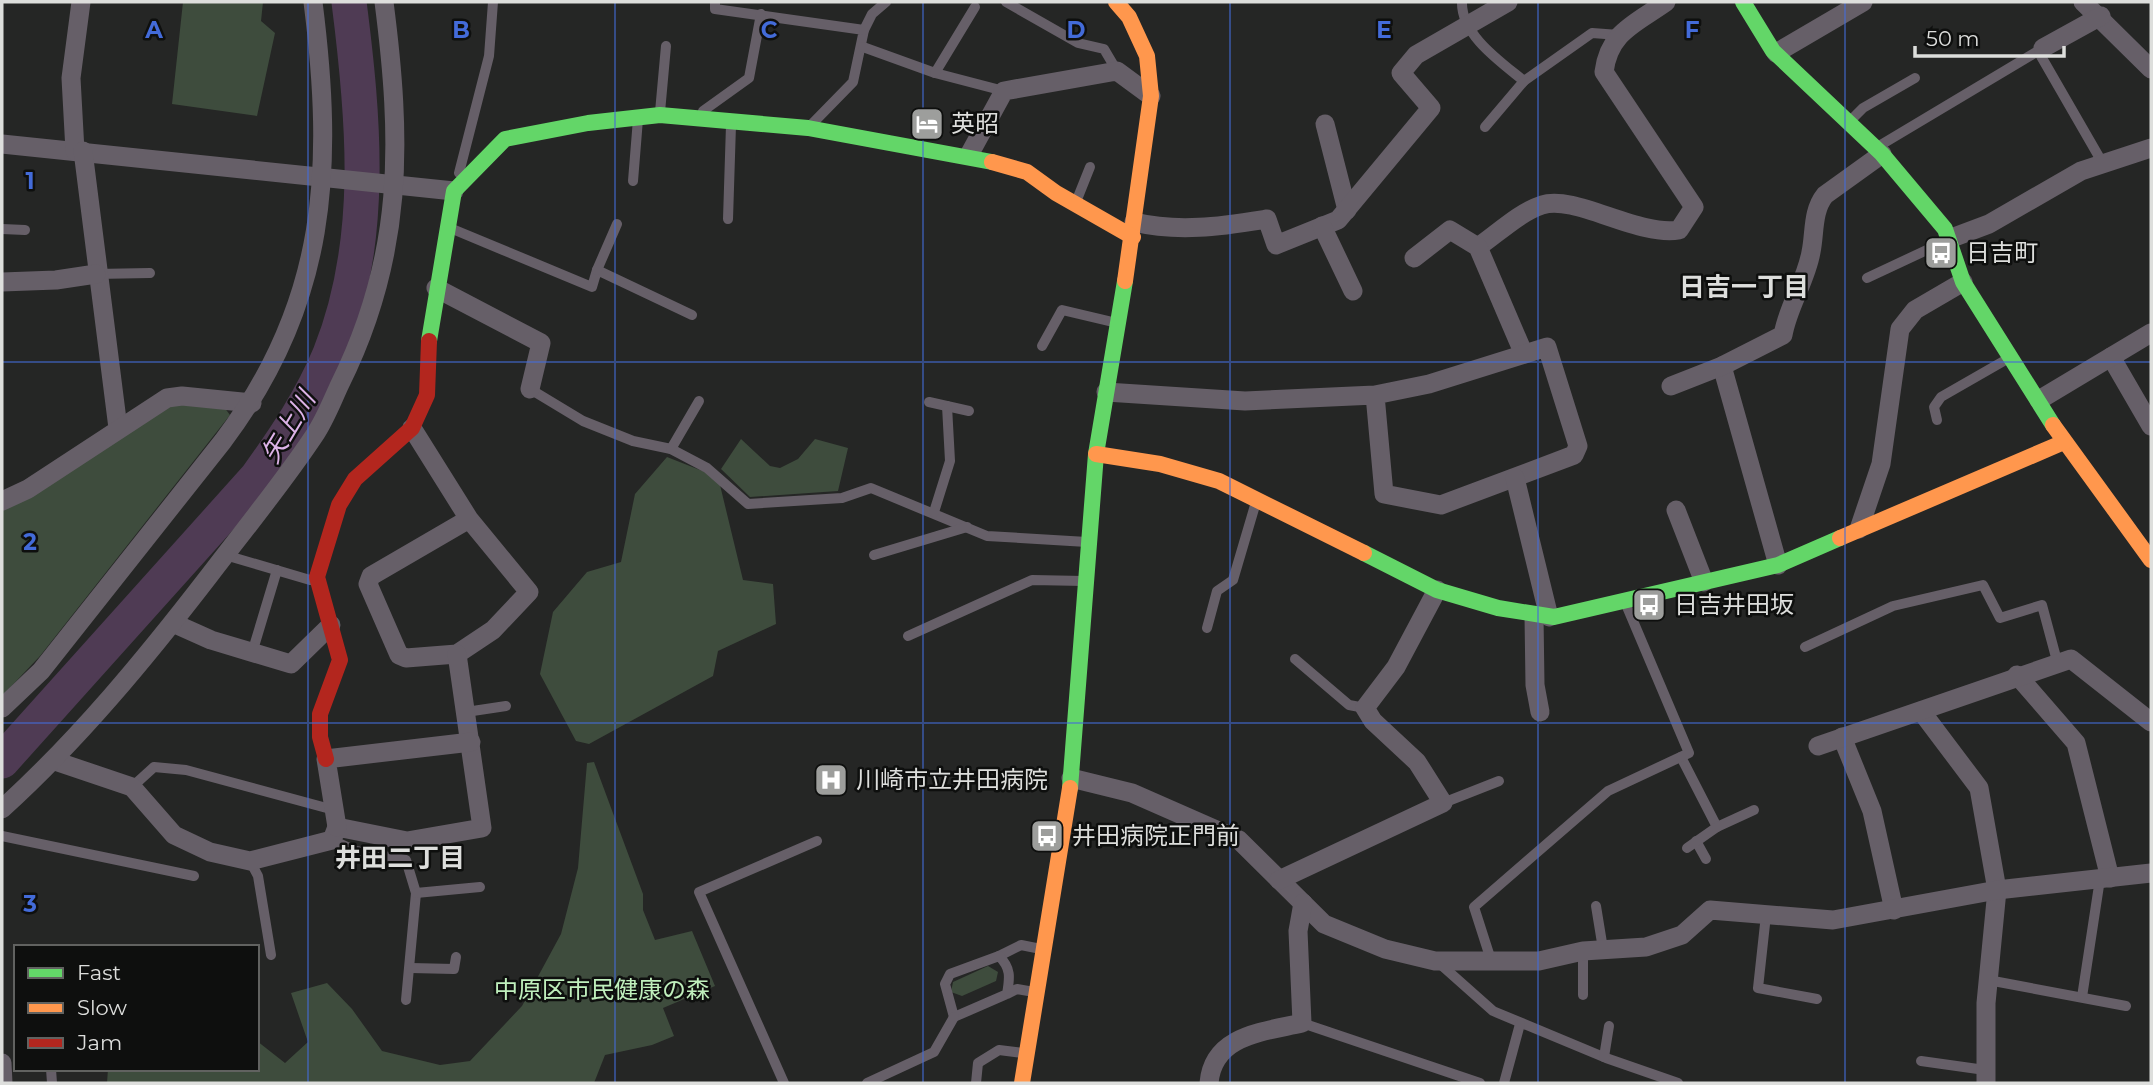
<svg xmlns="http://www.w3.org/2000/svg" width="2153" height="1085" viewBox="0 0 2153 1085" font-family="Montserrat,'Noto Sans JP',sans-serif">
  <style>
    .green { fill: #3e4c3d }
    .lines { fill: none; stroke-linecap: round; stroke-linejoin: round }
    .river { stroke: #4f3b54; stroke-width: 35 }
    .lane { stroke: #665f68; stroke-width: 10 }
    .street { stroke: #665f68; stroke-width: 19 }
    .fast { stroke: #63d668; stroke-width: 16 }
    .slow { stroke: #ff974d; stroke-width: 16 }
    .jam { stroke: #b3261e; stroke-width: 16 }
    .grid { fill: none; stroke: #436bd9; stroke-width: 2; stroke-opacity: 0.55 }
    .labels { text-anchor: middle; stroke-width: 5; stroke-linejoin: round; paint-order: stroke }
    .poi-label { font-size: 24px; fill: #dddedc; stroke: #0e0f0e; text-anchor: start }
    .park-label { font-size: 24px; fill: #bfefbc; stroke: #0e0f0e }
    .neighbourhood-label { font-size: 26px; font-weight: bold; fill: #dddedc; stroke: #0e0f0e }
    .water-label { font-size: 26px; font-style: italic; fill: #ddb3e8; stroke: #0e0f0e }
    .grid-label { font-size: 23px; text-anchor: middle; font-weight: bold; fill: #436bd9; stroke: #0e0f0e; stroke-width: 5; stroke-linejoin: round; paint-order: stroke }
  </style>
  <rect width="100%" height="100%" fill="#252625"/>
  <g class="green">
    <polygon points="183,2 263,2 261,21 275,33 257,116 172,104"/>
    <polygon points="183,403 224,407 230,415 40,656 2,696 2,509 167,406"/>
    <polygon points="741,439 770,466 780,468 798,459 815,439 848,448 838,491 750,497 721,469"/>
    <polygon points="667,457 705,472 720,485 743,580 773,584 776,624 718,651 713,676 589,744 576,741 540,674 553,612 587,572 621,562 635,494"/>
    <polygon points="594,762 643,894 643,910 655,940 692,931 715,986 663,1008 674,1036 652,1045 605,1055 594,1083 107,1083 108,1069 257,1069 257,1041 285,1063 308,1042 291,993 327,983 352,1009 382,1051 440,1065 470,1061 522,1006 561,934 578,868 587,763"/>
    <polygon points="988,966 998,972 996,981 962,996 951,992 953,982"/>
  </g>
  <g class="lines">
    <path class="river" d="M2,761l255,-284c28,-39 55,-79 73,-123 45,-113 34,-235 19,-352"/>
    <g class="lane">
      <polyline points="715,2 715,9 864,30 853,82 811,125"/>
      <polyline points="1006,2 1078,43 1104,49 1117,71"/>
      <path d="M1462,2c-1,33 39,60 62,79"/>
      <polyline points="864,30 872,14 886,2"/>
      <polyline points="863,47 935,73 1004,91"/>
      <polyline points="2038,51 2102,162"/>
      <polyline points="935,73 975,7"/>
      <polyline points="703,111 749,78 761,14"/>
      <polyline points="660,112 666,46"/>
      <polyline points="1851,120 1863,108 1915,78"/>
      <polyline points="1485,127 1524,81 1592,33 1619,35"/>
      <polyline points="1879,146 2043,48"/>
      <polyline points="459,173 489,56 493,2"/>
      <polyline points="633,181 638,119"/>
      <polyline points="1076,202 1090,167"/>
      <polyline points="728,219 731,125"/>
      <polyline points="450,228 592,287 597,270 692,315"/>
      <polyline points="2,229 25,230"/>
      <polyline points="597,270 617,224"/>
      <polyline points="96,274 150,273"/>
      <polyline points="1867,278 1946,241"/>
      <polyline points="1042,346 1062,310 1117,323"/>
      <polyline points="530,389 583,421 633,441 671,449 707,468 748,504 842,498 871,488 987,536 1087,542"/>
      <polyline points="929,402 969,411"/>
      <polyline points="1937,420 1934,407 1941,397 2009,358"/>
      <polyline points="671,449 699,401"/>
      <polyline points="934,512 950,461 947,406"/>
      <polyline points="225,555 310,580 315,578"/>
      <polyline points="874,555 967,527"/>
      <polyline points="1207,628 1217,591 1233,580 1256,502"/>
      <polyline points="908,636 1032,580 1084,581"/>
      <polyline points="1805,647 1893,606 1983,585 2000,618 2042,605 2057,661"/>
      <polyline points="252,653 277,570"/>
      <polyline points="1295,659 1349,705 1365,708"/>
      <polyline points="466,712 506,706"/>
      <polyline points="1681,757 1717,827"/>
      <polyline points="132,787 154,767 186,770 334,810"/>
      <polyline points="1443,803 1499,781"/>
      <polyline points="2,836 194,876"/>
      <polyline points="332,840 356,851 406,860 416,893 406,1000"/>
      <polyline points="1696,841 1706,859"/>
      <polyline points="1687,848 1717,827 1754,810"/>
      <polyline points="250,861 258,876 271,955"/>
      <polyline points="416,893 480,887"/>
      <polyline points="1596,906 1603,949"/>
      <polyline points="1766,915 1758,988 1817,999"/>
      <polyline points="999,956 1021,945 1041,949"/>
      <polyline points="1491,960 1474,907 1608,791 1689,753 1625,602"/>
      <polyline points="1439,963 1493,1011 1606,1058 1678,1083"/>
      <polyline points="411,968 454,969 456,957"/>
      <polyline points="1988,980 2126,1006"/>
      <path d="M1007,994c3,-17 4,-26 -8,-38l-49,18 -5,10 9,33 53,-23 10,-5 17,3"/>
      <polyline points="1583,995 1583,951"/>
      <polyline points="2082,997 2100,879"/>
      <polyline points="1302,1023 1480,1083"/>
      <polyline points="1604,1057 1609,1026"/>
      <polyline points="1921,1061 1985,1070"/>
      <polyline points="51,1069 52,1083"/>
      <polyline points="784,1083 699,892 817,841"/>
      <polyline points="867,1083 934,1052 954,1017"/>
      <polyline points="976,1083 978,1063 999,1050 1023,1053"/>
      <polyline points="1504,1083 1520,1024"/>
    </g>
    <g class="street">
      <polyline points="2083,2 2151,69"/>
      <polyline points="2043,48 2101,16"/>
      <polyline points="1776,53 1863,2"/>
      <polyline points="1325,124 1347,210"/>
      <polyline points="2,144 454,191"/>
      <polyline points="75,151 71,78 81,2"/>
      <polyline points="83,151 118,428"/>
      <polyline points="969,155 1004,91 1117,71 1151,96"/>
      <path d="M1134,222c46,11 88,4 133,-3l9,26 62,-25 93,-112 -30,-35 15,-18 92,-53"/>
      <polyline points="1322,226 1353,291"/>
      <polyline points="1949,239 1989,224 2081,171 2151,148"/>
      <path d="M1478,247c19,-13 42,-35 64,-42 32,-11 96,32 137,25l15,-23 -90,-135c5,-40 31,-48 62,-70"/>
      <polyline points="1414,258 1450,230 1478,247 1523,352"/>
      <polyline points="2,282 56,280 96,274"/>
      <polyline points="436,288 541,343 530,389"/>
      <polyline points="2111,357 2151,426"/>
      <polyline points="1722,366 1778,565"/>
      <path d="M1671,386l51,-20 61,-31c5,-29 23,-54 28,-83 4,-19 1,-41 14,-57l57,-41"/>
      <polyline points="1106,392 1245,401 1375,395 1429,384 1547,347 1578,446 1574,455 1441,505 1384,494 1375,395"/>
      <polyline points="2039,400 2151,333"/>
      <polyline points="412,428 469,519 529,592 493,630 457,654 406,658 399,655 368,584 371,576 469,519"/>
      <polyline points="1515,478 1549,617"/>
      <polyline points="2,501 28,489 167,398 182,396 252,403"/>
      <polyline points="1676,510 1704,582"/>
      <polyline points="1859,529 1881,464 1900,329 1915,310 1963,282"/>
      <polyline points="1534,616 1535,685 1540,712"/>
      <polyline points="173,623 211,640 291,664 331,625"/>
      <polyline points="2017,675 2076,743 2110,878"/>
      <path d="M2,708l39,-37 182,-230c105,-139 111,-273 90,-439"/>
      <polyline points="1921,711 1979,788 1997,890 1986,1003 1986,1083"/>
      <polyline points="1842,737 1872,811 1894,910"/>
      <polyline points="1818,746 2071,659 2151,722"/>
      <polyline points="55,761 132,787 174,835 210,852 250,861 332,840 337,827 407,841 482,828 457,654"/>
      <polyline points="1071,778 1132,793 1239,840 1324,924 1385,949 1435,961 1539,961 1583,951 1646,947 1682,935 1710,910 1833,920 1997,890 2151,873"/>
      <path d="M2,809c77,-70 143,-150 207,-233 35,-46 73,-92 105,-140 11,-16 18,-35 26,-52 64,-129 62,-243 44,-382"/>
      <polyline points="337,827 326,759 471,742"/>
      <polyline points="1279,880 1443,803 1417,762 1373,721 1365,708 1396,667 1437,590"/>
      <polyline points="2,1063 3,1083"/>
      <path d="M1209,1083c4,-48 54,-51 93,-60l-4,-92 5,-28"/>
    </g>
    <g class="fast">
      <polyline points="1743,2 1773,51 1882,154 1945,229 1963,282 2053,425"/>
      <polyline points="429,341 454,191 505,139 588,123 660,115 808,128 992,162"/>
      <polyline points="1364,553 1437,590 1498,608 1554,617 1778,565 1840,538"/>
      <polyline points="1070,788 1096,454 1125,281"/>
    </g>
    <g class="slow">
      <polyline points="1116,2 1129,17 1147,56 1151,96 1125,281"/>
      <polyline points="992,162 1027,172 1056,193 1133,237"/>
      <polyline points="2053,425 2151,560"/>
      <polyline points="1096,454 1160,464 1219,481 1364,553"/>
      <polyline points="1840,538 2064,442"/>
      <polyline points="1022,1083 1070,788"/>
    </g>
    <polyline class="jam" points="326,759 320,737 320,714 340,660 317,577 339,505 355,479 412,428 427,395 429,341"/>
  </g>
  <path class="grid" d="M308,2v1081M615,2v1081M923,2v1081M1230,2v1081M1538,2v1081M1845,2v1081M2,362h2149M2,723h2149"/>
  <defs>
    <symbol id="hotel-square" viewBox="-11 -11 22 22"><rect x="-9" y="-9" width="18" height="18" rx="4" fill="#9d9e9c" stroke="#0e0f0e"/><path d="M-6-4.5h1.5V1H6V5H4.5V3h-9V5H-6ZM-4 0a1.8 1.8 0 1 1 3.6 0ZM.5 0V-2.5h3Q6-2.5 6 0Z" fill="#fff"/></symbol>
    <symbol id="bus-square" viewBox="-11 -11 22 22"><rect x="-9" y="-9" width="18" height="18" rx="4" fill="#9d9e9c" stroke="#0e0f0e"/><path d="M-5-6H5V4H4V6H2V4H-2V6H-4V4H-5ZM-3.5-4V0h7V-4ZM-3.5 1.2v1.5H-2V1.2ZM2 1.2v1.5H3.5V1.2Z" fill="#fff"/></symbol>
    <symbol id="hospital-square" viewBox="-11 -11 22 22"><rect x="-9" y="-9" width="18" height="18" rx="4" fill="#9d9e9c" stroke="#0e0f0e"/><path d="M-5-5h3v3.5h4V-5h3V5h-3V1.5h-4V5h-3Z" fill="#fff"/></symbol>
  </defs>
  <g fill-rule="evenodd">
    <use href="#hotel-square" x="908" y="105" width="38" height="38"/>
    <use href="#bus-square" x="1922" y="234" width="38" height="38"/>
    <use href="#bus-square" x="1630" y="586" width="38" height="38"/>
    <use href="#hospital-square" x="812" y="761" width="38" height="38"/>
    <use href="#bus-square" x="1028" y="817" width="38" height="38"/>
  </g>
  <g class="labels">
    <g class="poi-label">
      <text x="951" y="132">英昭</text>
      <text x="1966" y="261">日吉町</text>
      <text x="1674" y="613">日吉井田坂</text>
      <text x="856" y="788">川崎市立井田病院</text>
      <text x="1072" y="844">井田病院正門前</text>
    </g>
    <g class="park-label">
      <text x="602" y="998">中原区市民健康の森</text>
    </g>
    <g class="neighbourhood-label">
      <text x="1744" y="296">日吉一丁目</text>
      <text x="400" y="867">井田二丁目</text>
    </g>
    <g class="water-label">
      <text transform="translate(288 427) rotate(-59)" y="9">矢上川</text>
    </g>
  </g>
  <g class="grid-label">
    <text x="154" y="38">A</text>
    <text x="461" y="38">B</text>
    <text x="769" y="38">C</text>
    <text x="1076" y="38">D</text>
    <text x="1384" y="38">E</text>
    <text x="1692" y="38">F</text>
    <text x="30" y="189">1</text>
    <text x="30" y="550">2</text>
    <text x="30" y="912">3</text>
  </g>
  <rect width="2153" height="1085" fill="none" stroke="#dddedc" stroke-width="7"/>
  <rect x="14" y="945" width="245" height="126" fill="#0e0f0e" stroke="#616260" stroke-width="2"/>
  <rect x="28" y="968" width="35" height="10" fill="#63d668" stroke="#616260" stroke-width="2"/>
  <text x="77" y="980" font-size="21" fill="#dddedc">Fast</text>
  <rect x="28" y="1003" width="35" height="10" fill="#ff974d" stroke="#616260" stroke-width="2"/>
  <text x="77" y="1015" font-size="21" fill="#dddedc">Slow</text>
  <rect x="28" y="1038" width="35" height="10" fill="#b3261e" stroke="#616260" stroke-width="2"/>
  <text x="77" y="1050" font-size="21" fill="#dddedc">Jam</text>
  <path d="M1915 46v10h149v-10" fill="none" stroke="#dddedc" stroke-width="3.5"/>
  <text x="1926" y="46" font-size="21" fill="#dddedc" stroke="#0e0f0e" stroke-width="5" paint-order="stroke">50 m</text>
</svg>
